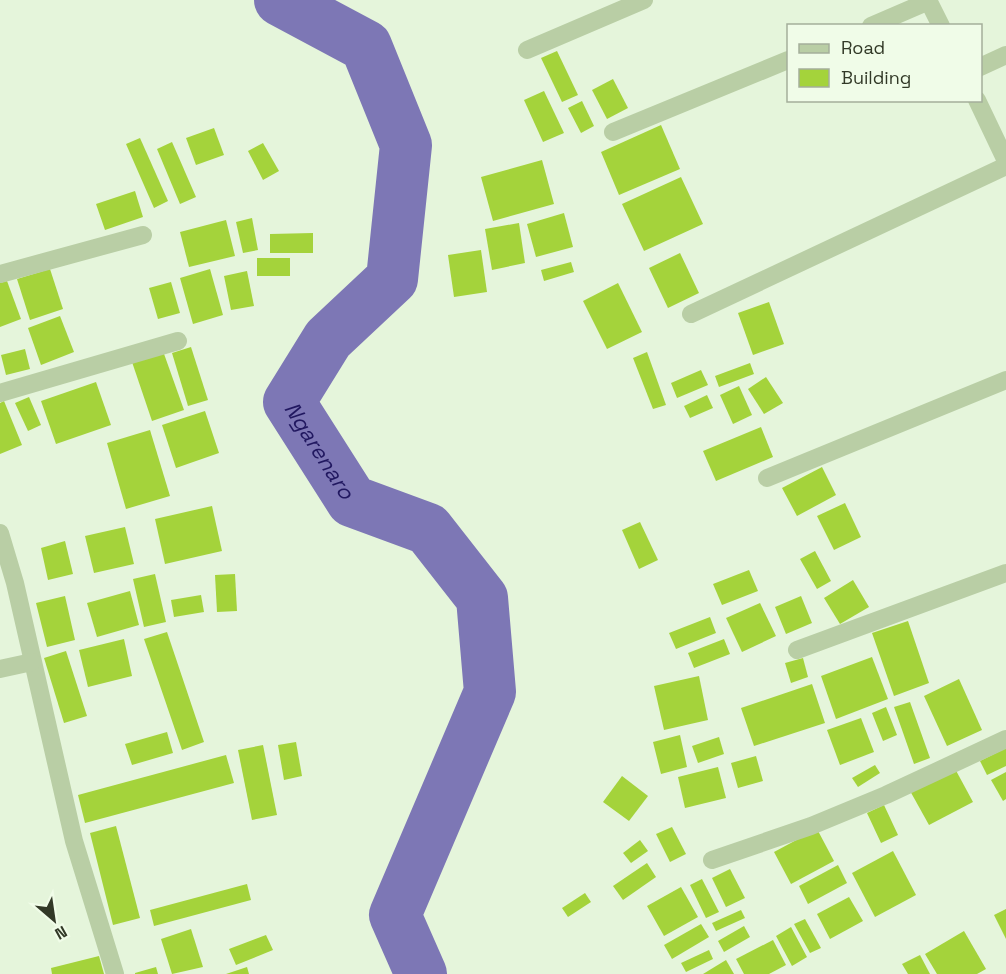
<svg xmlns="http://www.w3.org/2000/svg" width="1006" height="974" viewBox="0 0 1006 974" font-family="'Space Grotesk',sans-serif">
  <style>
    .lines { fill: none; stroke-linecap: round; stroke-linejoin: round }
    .river { stroke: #7d77b5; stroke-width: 52 }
    .building { fill: #a4d33b }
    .minor { stroke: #b9cea5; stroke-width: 18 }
    .labels { text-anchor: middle; stroke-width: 4.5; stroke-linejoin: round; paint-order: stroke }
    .water-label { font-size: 22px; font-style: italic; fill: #211860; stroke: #f0fce8 }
  </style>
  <rect width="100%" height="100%" fill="#e5f5db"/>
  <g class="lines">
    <path class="river" id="s1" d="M280,0l86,46 40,99 -14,134 -64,60 -39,63 63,99 76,28 54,69 8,94 -95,223 26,59"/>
  </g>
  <g class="building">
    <polygon points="557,51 578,95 562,102 541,58"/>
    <polygon points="613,79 628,108 607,119 592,90"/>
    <polygon points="544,91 564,133 543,142 524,100"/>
    <polygon points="582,101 594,126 581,133 568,108"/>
    <polygon points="661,125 680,169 619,195 601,152"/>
    <polygon points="214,128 224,155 196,165 186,138"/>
    <polygon points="140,138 168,201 154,208 126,144"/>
    <polygon points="172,142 196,197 180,204 157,149"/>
    <polygon points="263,143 279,171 263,180 248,151"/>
    <polygon points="542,160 554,204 493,221 481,177"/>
    <polygon points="681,177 703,224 644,251 622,204"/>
    <polygon points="135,191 143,217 105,230 96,204"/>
    <polygon points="564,213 573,247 536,257 527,224"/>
    <polygon points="252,218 258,250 243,253 236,222"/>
    <polygon points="226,220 235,256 189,267 180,232"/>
    <polygon points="519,223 525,263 492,270 485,229"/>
    <polygon points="313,233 313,253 270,253 270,234"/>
    <polygon points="481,250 487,292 454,297 448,255"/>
    <polygon points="680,253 699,293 668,308 649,268"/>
    <rect x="257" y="258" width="33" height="18"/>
    <polygon points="571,262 574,272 544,281 541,270"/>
    <polygon points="50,269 63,309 30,320 17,279"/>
    <polygon points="210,269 223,315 193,324 180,278"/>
    <polygon points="247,271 254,306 231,310 224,276"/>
    <polygon points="7,281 21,319 0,327 0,283"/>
    <polygon points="171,282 180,313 158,319 149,288"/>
    <polygon points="618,283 642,332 607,349 583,301"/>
    <polygon points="769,302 784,344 753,355 738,313"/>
    <polygon points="60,316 74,352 41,365 28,328"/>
    <polygon points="191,347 208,400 188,406 172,353"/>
    <polygon points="25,349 30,369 6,375 1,355"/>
    <polygon points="163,351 184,410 152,421 132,362"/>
    <polygon points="647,352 666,405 653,409 633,358"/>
    <polygon points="750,363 754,374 719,387 715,376"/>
    <polygon points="701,370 708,385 677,398 671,383"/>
    <polygon points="766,377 783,403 764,414 748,389"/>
    <polygon points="96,382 111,425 56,444 41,401"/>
    <polygon points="739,386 752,415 733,424 720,395"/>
    <polygon points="707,395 713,408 690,418 684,406"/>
    <polygon points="29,397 41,425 28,431 15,403"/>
    <polygon points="4,401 22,445 0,454 0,403"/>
    <polygon points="205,411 219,453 176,468 162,425"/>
    <polygon points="761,427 773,457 716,481 703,451"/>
    <polygon points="150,430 170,496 126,509 107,443"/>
    <polygon points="822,467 836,495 797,516 782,488"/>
    <polygon points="845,503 861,537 834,550 817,516"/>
    <polygon points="212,506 222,551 165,564 155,519"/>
    <polygon points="640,522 658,560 639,569 622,530"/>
    <polygon points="125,527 134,564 94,573 85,536"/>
    <polygon points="65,541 73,574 48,580 41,548"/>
    <polygon points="815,551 831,581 817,589 800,559"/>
    <polygon points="749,570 758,591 722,605 713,584"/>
    <polygon points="155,574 166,622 144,627 133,579"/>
    <polygon points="235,574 237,611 217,612 215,575"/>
    <polygon points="853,580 869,607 840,624 824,598"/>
    <polygon points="130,591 139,625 97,637 87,603"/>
    <polygon points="201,595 204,612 174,617 171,600"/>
    <polygon points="65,596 75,640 47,647 36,603"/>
    <polygon points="801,596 812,623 786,634 775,607"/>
    <polygon points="760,603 776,636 742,652 726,618"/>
    <polygon points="710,617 716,633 676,649 669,633"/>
    <polygon points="908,621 929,683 894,696 872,633"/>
    <polygon points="167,632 204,742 182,750 144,639"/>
    <polygon points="124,639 132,676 88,687 79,650"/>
    <polygon points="724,639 730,654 694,668 688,653"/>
    <polygon points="66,651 87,716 64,723 44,658"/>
    <polygon points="872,657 888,699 836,719 821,676"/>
    <polygon points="803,658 808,677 791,683 785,663"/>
    <polygon points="699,676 708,720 664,730 654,686"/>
    <polygon points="959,679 982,730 947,746 924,696"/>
    <polygon points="812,684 825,723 754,746 741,708"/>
    <polygon points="910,702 930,758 914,764 894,707"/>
    <polygon points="886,707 897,735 883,741 872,713"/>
    <polygon points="861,718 874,752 840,765 827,730"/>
    <polygon points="167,732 173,753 132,765 125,744"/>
    <polygon points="680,735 687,767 661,774 653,742"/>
    <polygon points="719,737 724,754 698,763 692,746"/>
    <polygon points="296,742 302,776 284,780 278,745"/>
    <polygon points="263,745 277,815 252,820 238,750"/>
    <polygon points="1006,748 1006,766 987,775 980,761"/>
    <polygon points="226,755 234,783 85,823 78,795"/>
    <polygon points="756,756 763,781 738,788 731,763"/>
    <polygon points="875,765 880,773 858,787 852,778"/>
    <polygon points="953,765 973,802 929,825 909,789"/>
    <polygon points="718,767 726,798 685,808 678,777"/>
    <polygon points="1006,772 1006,799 1003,801 991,780"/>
    <polygon points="622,776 648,796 629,821 603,802"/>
    <polygon points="884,805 898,835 881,843 867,813"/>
    <polygon points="116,826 140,918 113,925 90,833"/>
    <polygon points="672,827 686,854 670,862 656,834"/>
    <polygon points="817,829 834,861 791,884 774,852"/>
    <polygon points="640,840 648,851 631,863 623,853"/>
    <polygon points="893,851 916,895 875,917 852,873"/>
    <polygon points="647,863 656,877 623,900 613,886"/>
    <polygon points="838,865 847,883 808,904 799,886"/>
    <polygon points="730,869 745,898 726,907 712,878"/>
    <polygon points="702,879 719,912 706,918 690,885"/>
    <polygon points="247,884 251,900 154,926 150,910"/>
    <polygon points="681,887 698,917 664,936 647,906"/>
    <polygon points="585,893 591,902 568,917 562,908"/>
    <polygon points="849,897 863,921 830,939 817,914"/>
    <polygon points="1006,909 1006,939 994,915"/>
    <polygon points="741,910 745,918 716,931 712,923"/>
    <polygon points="805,919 821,948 810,953 794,924"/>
    <polygon points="701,924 709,937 672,959 664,945"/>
    <polygon points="744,926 750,937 724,952 718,941"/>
    <polygon points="791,927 807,957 792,966 776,936"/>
    <polygon points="191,929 203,967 172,974 161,939"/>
    <polygon points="964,931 986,969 977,974 937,974 925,954"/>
    <polygon points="266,935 273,950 236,965 229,949"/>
    <polygon points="773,940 786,965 769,974 744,974 736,959"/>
    <polygon points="709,950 713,959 686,972 681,963"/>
    <polygon points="920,955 930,974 908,974 902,964"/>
    <polygon points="99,956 104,974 52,974 51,968"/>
    <polygon points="726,960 734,974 703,974"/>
    <polygon points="156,967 158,974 135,974 135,973"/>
    <polygon points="247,967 249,974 226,974"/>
  </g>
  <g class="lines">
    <g class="minor">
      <polyline points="928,0 941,26"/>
      <polyline points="871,26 929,1"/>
      <polyline points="527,50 644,0"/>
      <polyline points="980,67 1006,55"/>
      <polyline points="977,100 1006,161"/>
      <polyline points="613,132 788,60"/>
      <polyline points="0,274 143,235"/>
      <polyline points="691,314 1006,166"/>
      <polyline points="0,393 178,341"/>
      <polyline points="767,478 1006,380"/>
      <polyline points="0,533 15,583 74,841 115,974"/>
      <polyline points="797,650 1006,573"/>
      <polyline points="0,669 32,662"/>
      <polyline points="712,860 811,826 886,795 1006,739"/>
    </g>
  </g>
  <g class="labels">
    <g class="water-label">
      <text dy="8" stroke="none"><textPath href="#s1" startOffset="558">Ngarenaro</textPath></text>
    </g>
  </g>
  <rect x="787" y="24" width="195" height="78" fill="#f0fce8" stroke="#a4ae9b" stroke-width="1.5"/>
  <rect x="799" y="44" width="30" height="9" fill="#b9cea5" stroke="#a4ae9b" stroke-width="1.5"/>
  <text x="841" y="54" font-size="18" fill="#323927">Road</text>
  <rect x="799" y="69" width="30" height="18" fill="#a4d33b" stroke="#a4ae9b" stroke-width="1.5"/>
  <text x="841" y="84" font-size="18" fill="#323927">Building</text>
  <g transform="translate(54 920) rotate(151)" stroke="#f0fce8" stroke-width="4.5" paint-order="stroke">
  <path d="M0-4.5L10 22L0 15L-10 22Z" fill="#323927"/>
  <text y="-9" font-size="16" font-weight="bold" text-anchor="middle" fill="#323927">N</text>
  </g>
</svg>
